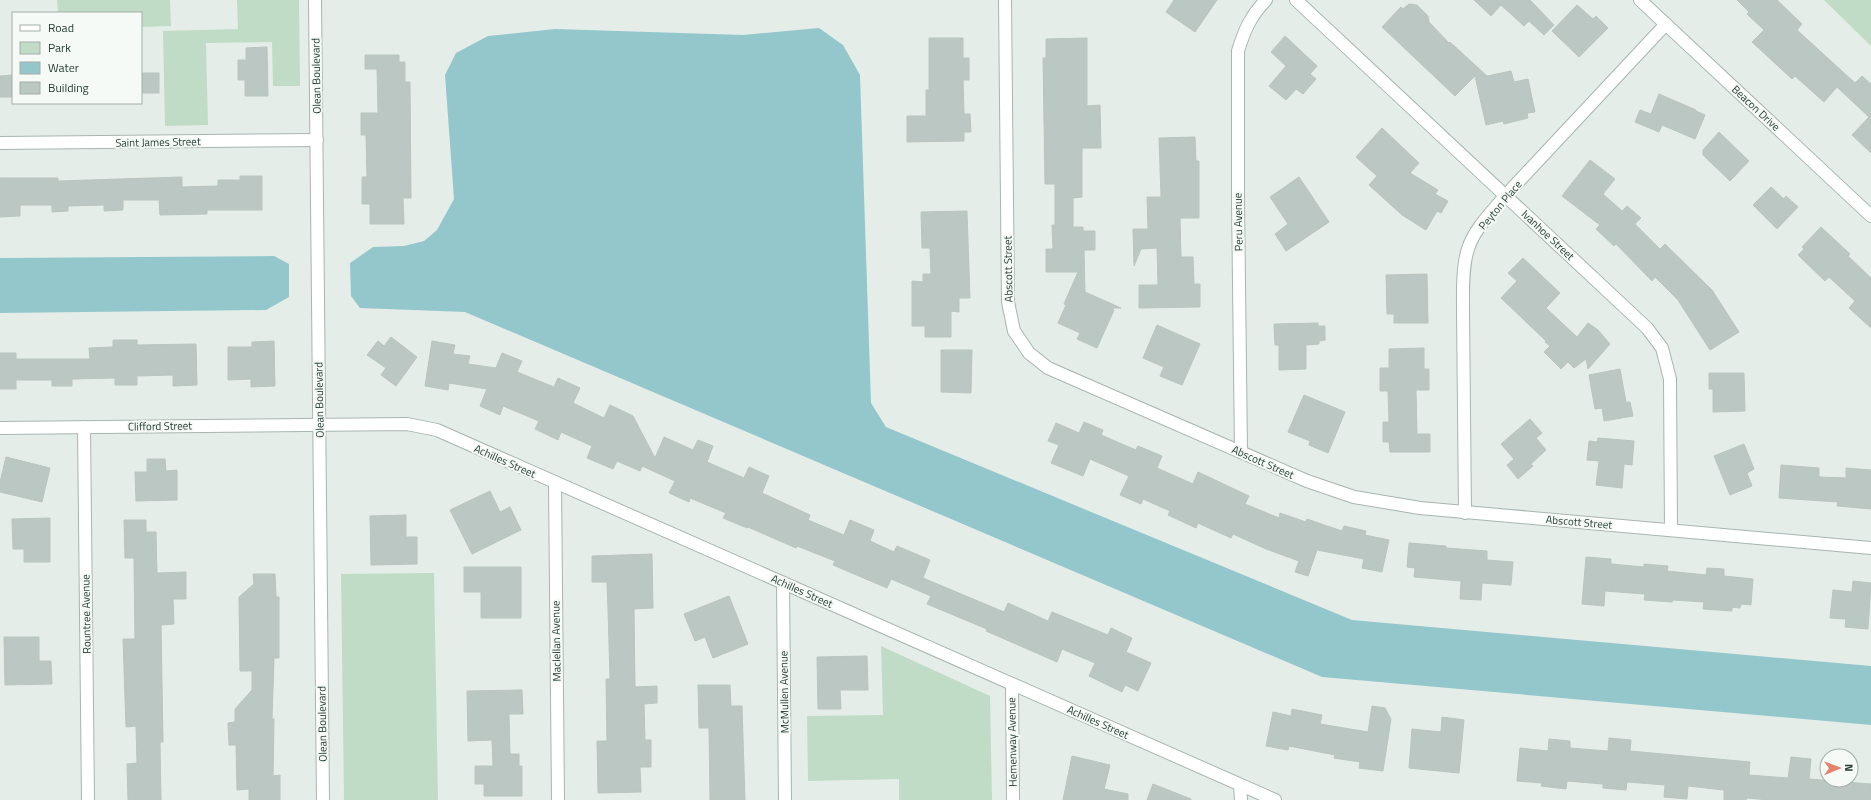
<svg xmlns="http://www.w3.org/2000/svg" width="1871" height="800" viewBox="0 0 1871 800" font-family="'Titillium Web',sans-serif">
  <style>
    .green { fill: #c0dcc6 }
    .water { fill: #93c7cc }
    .building { fill: #bbc7c2; stroke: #b8c6bf }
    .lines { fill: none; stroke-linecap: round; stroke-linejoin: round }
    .minor-casing { stroke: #a8b5b0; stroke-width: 14 }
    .minor { stroke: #fff; stroke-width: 12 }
    .labels { text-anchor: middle; stroke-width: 4; stroke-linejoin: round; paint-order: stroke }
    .street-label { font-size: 11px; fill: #263d36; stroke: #f6faf7 }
  </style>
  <rect width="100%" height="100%" fill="#e5ede9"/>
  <g class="green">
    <polygon points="57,0 170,0 171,26 141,27 141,13 58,13"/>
    <polygon points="237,0 299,0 300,86 273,86 272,42 206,43 208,125 165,126 163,31 238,29"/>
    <polygon points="1824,0 1871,0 1871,46"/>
    <polygon points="434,573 438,800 344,800 341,574"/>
    <polygon points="881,646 990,696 992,800 899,800 899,779 808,781 807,716 883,715"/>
  </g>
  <g class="water">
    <polygon points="819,28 843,45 860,75 871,403 886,427 1352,620 1871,666 1871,725 1322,677 465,312 360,308 351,296 350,263 373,247 404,246 424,241 437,230 454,199 445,75 456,53 488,36 555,29 743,35"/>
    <polygon points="274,256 289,264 289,297 266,310 0,313 0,258"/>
  </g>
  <g class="building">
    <polygon points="1174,0 1217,0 1195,32 1166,12"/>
    <polygon points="1474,0 1530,0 1554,25 1544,35 1529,21 1524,26 1501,5 1491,16"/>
    <polygon points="1737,0 1777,0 1802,24 1797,30 1855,83 1862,76 1871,84 1871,153 1852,135 1869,117 1837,87 1824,102 1795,76 1792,79 1752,42 1764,30 1747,14 1749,12"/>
    <polygon points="1409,4 1417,5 1428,16 1429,22 1449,43 1450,42 1487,76 1511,71 1514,82 1528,79 1535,112 1527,113 1528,118 1504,124 1503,121 1486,125 1475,76 1455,96 1382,27 1401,7 1403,9"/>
    <polygon points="1577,5 1593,19 1596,16 1608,28 1579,57 1552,31"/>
    <polygon points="1285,36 1317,66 1310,74 1316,79 1303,94 1296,89 1286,100 1269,86 1286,66 1271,52"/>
    <polygon points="929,38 963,38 963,58 969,58 969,80 963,80 964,114 970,114 971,132 964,132 964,141 907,142 907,116 926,116 926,90 929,90"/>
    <polygon points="1087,38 1087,106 1100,105 1101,148 1082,148 1082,197 1073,198 1073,227 1083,227 1083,231 1095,231 1095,250 1084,250 1085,292 1121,308 1112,308 1114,310 1097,348 1077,339 1080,333 1058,323 1066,305 1064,304 1078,272 1046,272 1046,249 1053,249 1052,225 1055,225 1055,184 1045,184 1043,58 1046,58 1046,39"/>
    <polygon points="267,47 268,96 245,96 245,80 238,80 238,60 246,60 246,48"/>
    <polygon points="365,55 399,55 399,62 405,62 405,82 410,82 411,198 403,198 404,224 370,224 370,204 362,204 362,177 367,177 366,135 361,135 361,113 378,113 377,69 365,69"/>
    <rect x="141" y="73" width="18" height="20"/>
    <polygon points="13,75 13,97 0,97 0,76"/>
    <polygon points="1659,94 1696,110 1696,111 1705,115 1695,139 1662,125 1659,132 1635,122 1640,110 1651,114"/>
    <polygon points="1382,128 1419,163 1410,173 1438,190 1435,194 1448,201 1441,213 1437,211 1426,230 1402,215 1369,185 1377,176 1356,157"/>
    <polygon points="1719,132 1749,161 1730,181 1703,155 1703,150"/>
    <polygon points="1195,137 1196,161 1199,161 1199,218 1180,218 1181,257 1193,257 1194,284 1200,284 1200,307 1139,308 1139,285 1158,285 1157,248 1141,249 1134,266 1133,229 1148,229 1147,197 1161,197 1159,138"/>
    <polygon points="1590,160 1615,179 1603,194 1622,211 1627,206 1641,218 1635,224 1660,249 1665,244 1712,290 1739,332 1710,350 1678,300 1655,277 1652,281 1616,244 1614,246 1596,229 1600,225 1562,196"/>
    <polygon points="240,176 262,176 262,210 207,210 207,214 160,215 159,200 123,200 123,210 104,211 104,205 68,206 68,211 52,212 52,205 20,205 20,216 0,217 0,178 58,178 58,181 182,177 182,187 218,186 218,180 240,180"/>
    <polygon points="1299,177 1329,222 1286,251 1275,234 1288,224 1270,197"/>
    <polygon points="1771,187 1784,199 1786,196 1798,207 1777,229 1753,205"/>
    <polygon points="967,211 970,298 959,298 959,312 951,311 951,337 925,337 925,326 912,326 912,281 923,282 923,274 931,274 930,248 922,248 921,212"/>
    <polygon points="1821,227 1850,254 1848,256 1871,278 1871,328 1849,308 1855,301 1829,277 1825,281 1798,255 1804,249 1802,247"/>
    <polygon points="1523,258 1560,293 1546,308 1577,337 1588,323 1598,330 1610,344 1588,369 1586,359 1574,368 1568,362 1561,369 1544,352 1550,346 1545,342 1546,341 1501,298 1517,281 1508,273"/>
    <polygon points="1427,274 1428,323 1394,323 1394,314 1387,314 1386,275"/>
    <polygon points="1318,323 1318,326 1325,326 1325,340 1319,341 1319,344 1306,345 1306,369 1279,370 1279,345 1275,345 1274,324"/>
    <polygon points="1157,325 1200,344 1182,385 1160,376 1164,367 1143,358"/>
    <polygon points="391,337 417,357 396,386 381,375 386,368 367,355 378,341 384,346"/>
    <polygon points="113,340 137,340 137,345 196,344 197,385 173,386 173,375 137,376 137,385 115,385 115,378 72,379 72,386 52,386 52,380 16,380 16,389 0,389 0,353 16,353 16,359 90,359 89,348 113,347"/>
    <polygon points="274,341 275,386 251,387 251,379 228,380 228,347 252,347 252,342"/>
    <polygon points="432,341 455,345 453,354 470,356 468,364 496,368 502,353 522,361 517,372 554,387 558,378 580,388 573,403 604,418 610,405 633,416 655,458 664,437 693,450 698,440 713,446 707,462 744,478 749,467 769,476 762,493 810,515 808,520 844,535 850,520 874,530 870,541 894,552 897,546 930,560 923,578 1004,612 1008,603 1048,621 1052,612 1108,635 1111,628 1132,638 1126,652 1151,663 1138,691 1125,685 1122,692 1089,676 1095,663 1062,649 1057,662 986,631 987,629 927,604 931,596 891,579 887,588 833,565 835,561 797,546 796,548 748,527 747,528 723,518 726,513 690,498 689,502 669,493 675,481 642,466 640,471 617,461 613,469 587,458 592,446 561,432 558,440 535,429 539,421 503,406 500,415 480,406 487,389 449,383 448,390 425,386"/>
    <polygon points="1424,348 1424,369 1429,369 1429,390 1416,390 1417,434 1430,434 1430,452 1390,452 1389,442 1383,442 1383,422 1389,422 1388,391 1380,391 1380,368 1389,368 1389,349"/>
    <polygon points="941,350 972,350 971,393 941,392"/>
    <polygon points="1620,369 1626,402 1630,402 1633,416 1604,421 1602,408 1595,409 1589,375"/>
    <polygon points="1709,373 1744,373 1745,411 1713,412 1713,389 1709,389"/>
    <polygon points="1304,395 1345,412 1328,453 1309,445 1310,441 1288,432"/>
    <polygon points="1530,419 1542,433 1536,438 1546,450 1531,464 1533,466 1518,479 1507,465 1514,459 1501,444"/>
    <polygon points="1084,422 1103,430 1101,435 1136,450 1138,446 1162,456 1157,468 1193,484 1198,472 1249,496 1245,504 1279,518 1280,513 1306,522 1307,519 1342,531 1344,526 1366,531 1365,535 1389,540 1382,572 1362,568 1364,559 1317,550 1308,576 1295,572 1299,561 1266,549 1233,534 1231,538 1198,523 1196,528 1168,515 1170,511 1143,499 1141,504 1120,495 1129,476 1090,459 1083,476 1051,463 1059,445 1048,441 1056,423 1079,433"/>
    <polygon points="1598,438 1634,441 1632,465 1624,464 1622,488 1596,485 1599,461 1587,460 1589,441 1597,442"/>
    <polygon points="1744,444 1754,469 1747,473 1752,486 1730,495 1714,456"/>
    <polygon points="6,457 50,468 42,502 0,492 0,482"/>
    <polygon points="147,459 165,459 166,471 177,470 177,500 136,501 135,472 147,472"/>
    <polygon points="1781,465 1819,468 1819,477 1846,478 1846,468 1871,470 1871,509 1837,506 1838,502 1779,498"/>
    <polygon points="490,491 500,512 510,507 521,530 472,554 450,510"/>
    <polygon points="406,515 406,537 417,537 417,564 371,565 370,516"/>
    <polygon points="50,518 50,562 24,562 24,549 13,549 12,519"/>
    <polygon points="124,520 146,520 146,532 156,532 157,573 186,572 186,599 173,599 174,624 161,625 163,742 160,742 161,800 128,800 127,764 137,763 136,726 126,727 123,639 135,639 134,558 125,558"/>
    <polygon points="1409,543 1446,546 1446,548 1487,551 1487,560 1513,562 1511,585 1482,583 1481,600 1460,599 1461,581 1414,577 1415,568 1407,567"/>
    <polygon points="652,554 653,608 634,609 635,687 657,686 657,703 644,704 645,740 651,740 651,767 640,767 641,792 598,793 597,741 607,741 606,679 610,679 608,609 607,582 592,582 592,556"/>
    <polygon points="1586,557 1611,559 1611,564 1644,567 1644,564 1668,566 1667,571 1706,575 1707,568 1724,569 1724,576 1753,579 1751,605 1741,604 1740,608 1732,607 1732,611 1703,609 1704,602 1673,600 1672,602 1644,600 1645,594 1605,591 1604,606 1582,604"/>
    <polygon points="464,567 521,567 521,618 481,618 481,592 464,592"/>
    <polygon points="253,574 275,574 276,597 279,597 279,658 274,658 272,719 274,719 273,776 280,775 280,800 249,800 249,789 237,790 236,745 229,745 228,723 235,722 235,709 252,690 252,671 240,671 239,597 254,584"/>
    <polygon points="1853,581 1871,583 1868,629 1845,627 1846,619 1830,618 1833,590 1852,592"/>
    <polygon points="729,596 748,644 713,658 705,637 695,641 684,614"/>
    <polygon points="4,637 39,637 39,661 51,661 52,684 5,685"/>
    <polygon points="867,656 868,690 840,690 841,709 818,709 817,657"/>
    <polygon points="698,685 730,685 731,706 742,706 745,800 710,800 709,728 699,728"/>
    <polygon points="522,690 523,714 509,714 510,754 519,754 519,766 522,766 522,796 484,796 484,784 475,784 475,766 493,766 492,740 468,741 467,691"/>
    <polygon points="1372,706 1385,708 1391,719 1383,771 1359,768 1360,762 1334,758 1335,755 1289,746 1288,750 1266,746 1273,712 1291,716 1292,709 1322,715 1320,724 1368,732"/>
    <polygon points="1442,717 1464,720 1459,773 1409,768 1412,729 1441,732"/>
    <polygon points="1609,738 1631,740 1630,751 1750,762 1749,775 1788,778 1791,757 1811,759 1809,779 1871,784 1871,800 1769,800 1747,798 1746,800 1724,800 1724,790 1688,786 1687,799 1664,797 1665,785 1627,782 1626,790 1603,788 1603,784 1567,781 1566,789 1541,786 1542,783 1517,781 1520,748 1548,751 1549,739 1570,741 1570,748 1608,751"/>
    <polygon points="1072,756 1110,765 1104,789 1128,794 1128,800 1063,800"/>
    <polygon points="1153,784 1191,799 1191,800 1147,800"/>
  </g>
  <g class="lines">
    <defs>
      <g id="minor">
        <polyline points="315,0 323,800"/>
        <polyline points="1005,0 1008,302 1014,331 1029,353 1048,368 1307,481 1354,497 1420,508 1871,548"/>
        <polyline points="1296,0 1647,328 1662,348 1670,379 1671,530"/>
        <polyline points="1640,0 1871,216"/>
        <polyline points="0,143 317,140"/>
        <polyline points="84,427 88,800"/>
        <polyline points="0,428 407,424 437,430 1275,800"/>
        <path d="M1241,452l-3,-253v-148c6,-20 13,-36 28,-51"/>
        <polyline points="555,482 558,800"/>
        <path d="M1465,513l-2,-202c0,-18 -1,-44 5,-62 6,-20 24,-37 37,-53l161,-172"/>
        <polyline points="783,583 785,800"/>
        <polyline points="1012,684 1013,800"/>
        <polyline points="1240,785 1241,800"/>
      </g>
    </defs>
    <use href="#minor" class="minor-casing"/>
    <use href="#minor" class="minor"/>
  </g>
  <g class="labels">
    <g class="street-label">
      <text transform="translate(316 76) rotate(-91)" y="4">Olean Boulevard</text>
      <text transform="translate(1756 108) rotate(43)" y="4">Beacon Drive</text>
      <text transform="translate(158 142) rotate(-1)" y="4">Saint James Street</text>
      <text transform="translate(1500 205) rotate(-50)" y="4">Peyton Place</text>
      <text transform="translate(1238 222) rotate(-91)" y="4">Peru Avenue</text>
      <text transform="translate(1548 235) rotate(43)" y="4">Ivanhoe Street</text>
      <text transform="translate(1008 269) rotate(-91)" y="4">Abscott Street</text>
      <text transform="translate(319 400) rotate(-91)" y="4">Olean Boulevard</text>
      <text transform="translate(160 426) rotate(-1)" y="4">Clifford Street</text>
      <text transform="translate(505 461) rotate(24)" y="4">Achilles Street</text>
      <text transform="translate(1263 462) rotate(24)" y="4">Abscott Street</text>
      <text transform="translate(1579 522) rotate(5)" y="4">Abscott Street</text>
      <text transform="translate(802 591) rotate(24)" y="4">Achilles Street</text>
      <text transform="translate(86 614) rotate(-91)" y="4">Rountree Avenue</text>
      <text transform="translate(556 641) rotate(-91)" y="4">Maclellan Avenue</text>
      <text transform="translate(784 692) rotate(-91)" y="4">McMullen Avenue</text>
      <text transform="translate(1098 722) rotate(24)" y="4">Achilles Street</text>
      <text transform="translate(322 724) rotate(-91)" y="4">Olean Boulevard</text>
      <text transform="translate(1012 742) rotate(-91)" y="4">Hemenway Avenue</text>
    </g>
  </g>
  <rect x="12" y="12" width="130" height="92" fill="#f6faf7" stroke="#a3aeaa"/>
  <rect x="20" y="25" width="20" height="6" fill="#ffffff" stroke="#a3aeaa"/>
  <text x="48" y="32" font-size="12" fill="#263d36">Road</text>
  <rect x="20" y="42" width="20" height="12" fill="#c0dcc6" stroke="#a3aeaa"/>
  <text x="48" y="52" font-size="12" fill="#263d36">Park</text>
  <rect x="20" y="62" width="20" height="12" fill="#93c7cc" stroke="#a3aeaa"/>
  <text x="48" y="72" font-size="12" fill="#263d36">Water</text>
  <rect x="20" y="82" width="20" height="12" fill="#bbc7c2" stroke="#a3aeaa"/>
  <text x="48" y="92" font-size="12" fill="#263d36">Building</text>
  <g transform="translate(1839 768) rotate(89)"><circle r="19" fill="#f6faf7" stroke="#a3aeaa"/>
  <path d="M0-3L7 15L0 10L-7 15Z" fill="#e5826b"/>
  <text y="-6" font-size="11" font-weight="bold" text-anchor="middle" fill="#263d36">N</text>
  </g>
</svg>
